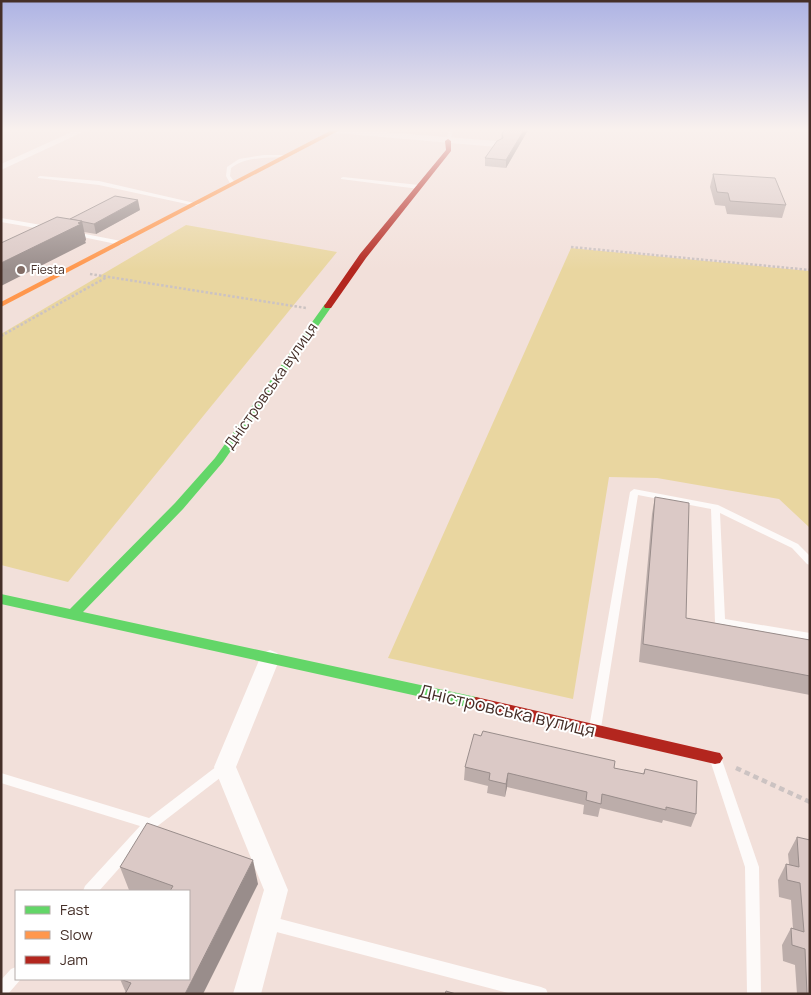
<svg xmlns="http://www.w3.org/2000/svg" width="811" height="995" viewBox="0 0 811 995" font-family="Manrope,sans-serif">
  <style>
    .green { fill: #e9d6a0 }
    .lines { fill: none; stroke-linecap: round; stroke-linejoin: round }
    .path-far1 { stroke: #ccc3c2; stroke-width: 2.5; stroke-dasharray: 2.5 2; stroke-linecap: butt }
    .path { stroke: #ccc3c2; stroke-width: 4.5; stroke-dasharray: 5.5 4; stroke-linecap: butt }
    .lane { fill: #fdfaf9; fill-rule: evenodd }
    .street { fill: #fdfaf9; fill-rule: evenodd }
    .fast { fill: #63d668; fill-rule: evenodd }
    .slow { fill: #ff974d; fill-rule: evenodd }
    .jam { fill: #b3261e; fill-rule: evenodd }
    .wall { fill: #bcadaa }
    .shaded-wall { fill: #998d8b }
    .building { fill: #dbc9c6; stroke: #998d8b }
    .poi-dot { fill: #826d66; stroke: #fff; stroke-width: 2 }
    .labels { text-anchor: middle; stroke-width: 4; stroke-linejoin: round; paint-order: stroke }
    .far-poi-label { font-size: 12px; fill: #452f28; stroke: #fff; text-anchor: start }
    .street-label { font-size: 15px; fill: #452f28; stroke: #fff }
    .near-street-label { font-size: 18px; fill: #452f28; stroke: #fff }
  </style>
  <rect width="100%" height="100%" fill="#f2e0da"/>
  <g class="green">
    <polygon points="186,225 337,252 68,582 1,565 1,334"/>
    <polygon points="571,248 810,271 810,528 779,499 657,478 609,477 573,699 388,658"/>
  </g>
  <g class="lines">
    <g class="path-far1">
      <polyline points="571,247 810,270"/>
      <polyline points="90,274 306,308"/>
      <polyline points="1,336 107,277"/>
    </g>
    <polyline class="path" points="736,768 810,802"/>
    <g class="lane">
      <polygon points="449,130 453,130 450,141 448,142 446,141"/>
      <path d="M264,155h23l2,1 -2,1c-19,1 -40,-1 -56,11l-1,8 6,8 -5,1 -5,-9 1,-9 12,-8z"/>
      <polygon points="40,176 99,181 199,204 196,206 99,185 38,178 38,177"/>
      <polygon points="343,177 419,185 422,187 419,189 341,179 341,178"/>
      <polygon points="1,218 47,226 50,228 47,230 1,222"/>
      <polygon points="75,232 121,241 124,243 121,245 73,235 73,233"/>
      <polygon points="634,489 718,505 798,544 810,556 810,565 807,564 792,548 720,513 725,619 810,633 810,641 716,625 715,622 711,509 638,495 601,728 599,731 595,733 591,731 589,728 630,492"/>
      <polygon points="716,755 720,756 722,760 759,867 761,994 747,994 745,867 710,760 712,756"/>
      <polygon points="225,762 229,763 231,767 229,771 155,828 99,891 83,891 85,886 140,826 1,783 1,773 149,818 221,763"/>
      <polygon points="269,916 541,987 546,989 548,994 512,994 269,930 264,928 262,923 264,918"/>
      <polygon points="16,967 16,979 21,979 8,994 1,994 1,980 11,969"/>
    </g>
    <g class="street">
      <polygon points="76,130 87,130 1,170 1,164"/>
      <polygon points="358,130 497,141 501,144 497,147 336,133 332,131"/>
      <polygon points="270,650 277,653 280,658 236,767 288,890 261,994 233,994 264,890 214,767 260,658 263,653"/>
    </g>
    <polygon class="fast" points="325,304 328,304 332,306 223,462 183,509 83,612 476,697 481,699 483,703 481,707 476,709 1,604 1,594 70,609 175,503 215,458"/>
    <polygon class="slow" points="332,130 340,130 1,307 1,302"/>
    <g class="jam">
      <polygon points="448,139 451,141 451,151 366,258 331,308 325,308 324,306 360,254 446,150 445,141"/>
      <polygon points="476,697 715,752 720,753 723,758 720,763 715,764 476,709 471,707 469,703 471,699"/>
    </g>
  </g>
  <g class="wall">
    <polygon points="504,130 528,130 506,168 485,166 485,158 501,139 502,134"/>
    <polygon points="713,174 786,205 782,218 727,214 725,206 715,205 710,187"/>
    <polygon points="140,210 96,234 84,232 86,240 85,241 86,243 70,219"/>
    <polygon points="655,497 686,618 810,640 810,695 639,662 652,514"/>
    <polygon points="465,767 614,768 643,774 645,769 696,814 691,827 663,820 662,823 600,808 598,817 583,814 584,805 507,787 505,797 487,793 488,786 464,780"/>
    <polygon points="797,837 810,994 797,994 795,965 783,961 782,945 791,928 793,929 791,900 779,897 778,880 786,864 789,864 788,854"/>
    <polygon points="120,867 258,884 126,993 120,979 189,891 131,891 129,890"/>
  </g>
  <g class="shaded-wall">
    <polygon points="524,130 528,130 506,168 506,160"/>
    <polygon points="138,200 140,210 96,234 94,224"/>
    <polygon points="82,221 86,240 85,241 86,243 1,286 1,263"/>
    <polygon points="508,773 507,787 505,797 506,784"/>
    <polygon points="253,860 258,884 203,994 185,994"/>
  </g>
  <g class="building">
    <polygon points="504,130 524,130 506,160 485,158 497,141 503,138 502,134"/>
    <polygon points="713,174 775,178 786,205 730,201 728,193 717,192"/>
    <polygon points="115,196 138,200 94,224 70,219"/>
    <polygon points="57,217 82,221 78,223 81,224 1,263 1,243"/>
    <polygon points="655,497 689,503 686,618 810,640 810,676 643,644"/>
    <polygon points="483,731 615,761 614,768 644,774 645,769 697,781 696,814 666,807 666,810 602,794 601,804 586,800 587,792 508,773 506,784 489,780 490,773 465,767 474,734 481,736"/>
    <polygon points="147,823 253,860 185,994 125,994 131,983 120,979 189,979 189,891 170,891 173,886 120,867"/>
    <polygon points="797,837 810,840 810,994 807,994 805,949 792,945 791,928 804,932 800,883 787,880 786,864 799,867"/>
    <polygon points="446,991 456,994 445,994"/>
  </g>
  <linearGradient id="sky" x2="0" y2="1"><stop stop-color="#adb3e4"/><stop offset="0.48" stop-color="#f9f1ee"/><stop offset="1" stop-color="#f9f1ee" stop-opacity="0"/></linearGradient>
  <rect width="811" height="270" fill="url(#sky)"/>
  <circle class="poi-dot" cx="21" cy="270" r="5"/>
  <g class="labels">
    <g class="far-poi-label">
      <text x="31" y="274">Fiesta</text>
    </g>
    <g class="street-label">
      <text transform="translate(271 386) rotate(-55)" y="5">Дністровська вулиця</text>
    </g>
    <g class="near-street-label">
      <text transform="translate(507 711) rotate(13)" y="6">Дністровська вулиця</text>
    </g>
  </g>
  <rect width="811" height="995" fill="none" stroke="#452f28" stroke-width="5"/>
  <rect x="15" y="890" width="175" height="90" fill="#ffffff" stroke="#b5aca9"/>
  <rect x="25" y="906" width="25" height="8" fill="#63d668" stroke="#b5aca9"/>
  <text x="60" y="915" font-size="15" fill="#452f28">Fast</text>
  <rect x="25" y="931" width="25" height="8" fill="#ff974d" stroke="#b5aca9"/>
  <text x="60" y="940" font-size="15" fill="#452f28">Slow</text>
  <rect x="25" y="956" width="25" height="8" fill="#b3261e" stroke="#b5aca9"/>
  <text x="60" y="965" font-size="15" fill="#452f28">Jam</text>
</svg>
